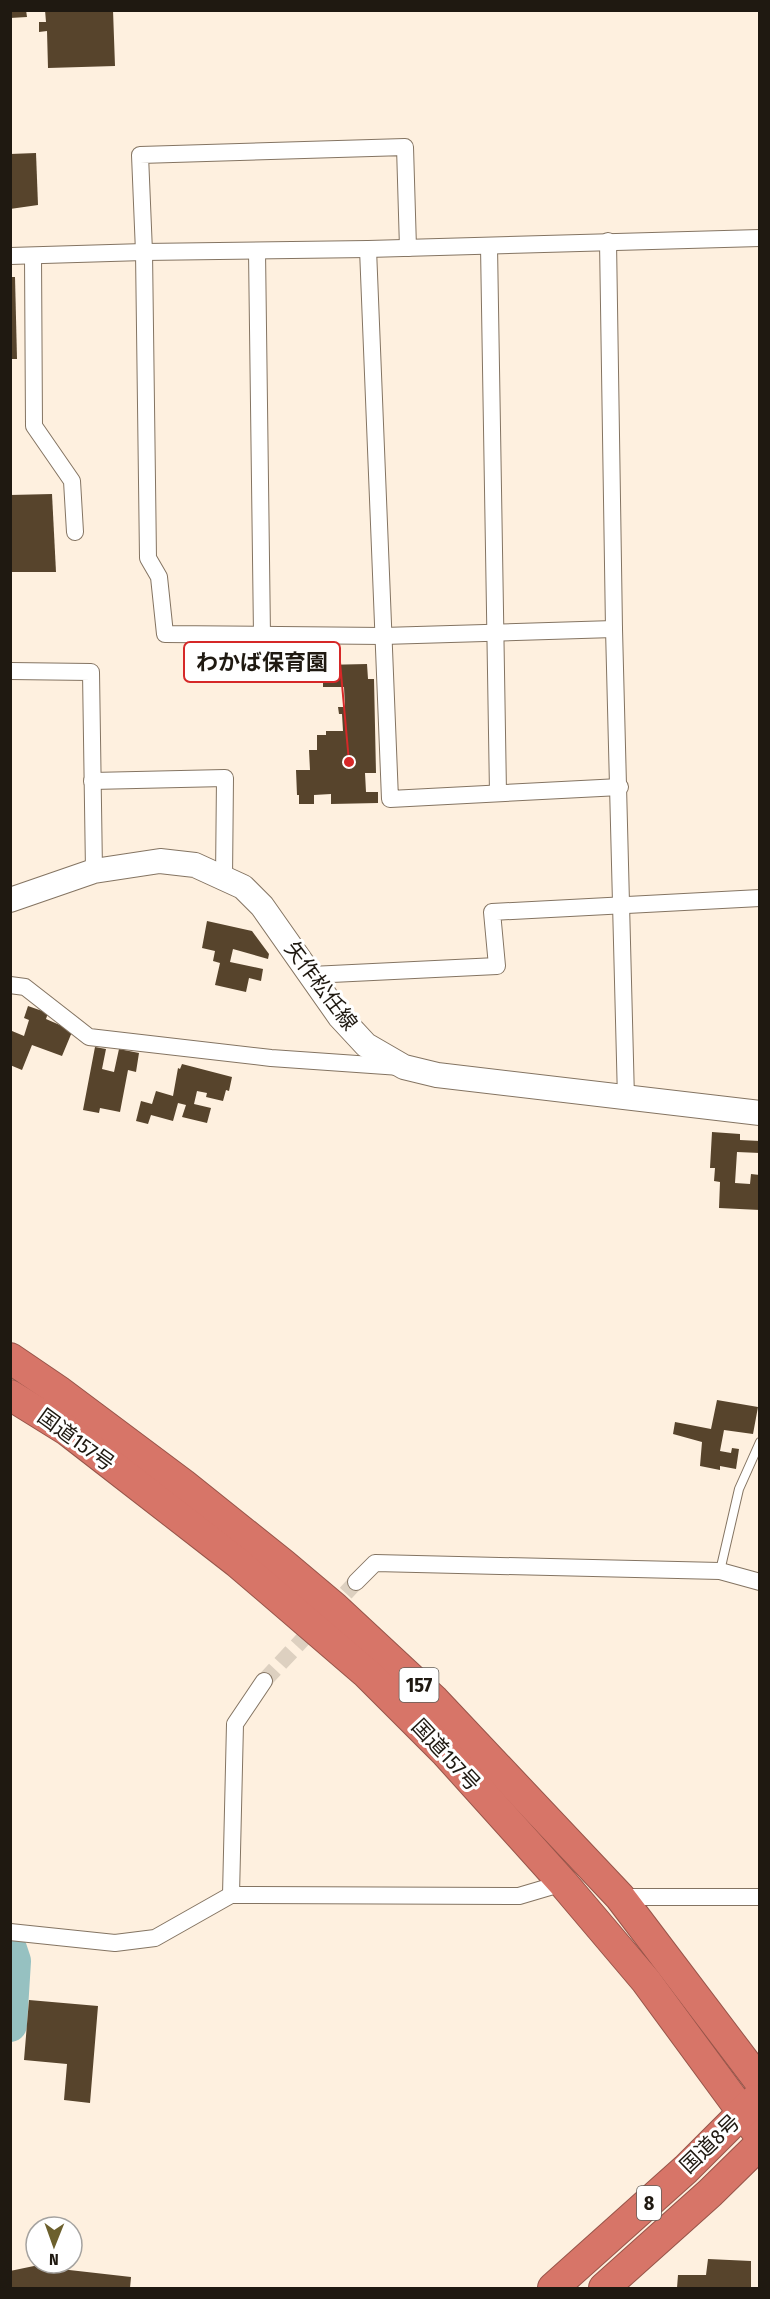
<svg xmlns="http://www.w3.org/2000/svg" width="770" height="2299" viewBox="0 0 770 2299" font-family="'Fira Sans Condensed','Noto Sans JP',sans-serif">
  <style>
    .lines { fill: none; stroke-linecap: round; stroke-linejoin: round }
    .river { stroke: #96c1c1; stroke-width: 34 }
    .building { fill: #57442c }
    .street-tunnel { stroke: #ddd0c0; stroke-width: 16; stroke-dasharray: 16 8; stroke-linecap: butt }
    .lane-casing { stroke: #847462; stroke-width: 10 }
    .street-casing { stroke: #847462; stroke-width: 18 }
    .secondary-casing { stroke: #847462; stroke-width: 26 }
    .highway-casing { stroke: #97554a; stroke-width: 32 }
    .lane { stroke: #fff; stroke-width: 8 }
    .street { stroke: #fff; stroke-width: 16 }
    .secondary { stroke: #fff; stroke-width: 24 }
    .highway { stroke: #d77568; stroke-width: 30 }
    .labels { text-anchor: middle; stroke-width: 6; stroke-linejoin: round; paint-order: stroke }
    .shield { fill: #fff; stroke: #625e58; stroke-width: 1.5 }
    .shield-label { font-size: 20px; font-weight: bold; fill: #1f1911 }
    .street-label { font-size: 21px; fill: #1f1911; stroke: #fff }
    .leader { fill: none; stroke: #d62828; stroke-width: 2 }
    .callout-dot { fill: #d62828; stroke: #fff; stroke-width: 2 }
    .callout { fill: #fff; stroke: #d62828; stroke-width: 2 }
    .callout-label { font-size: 22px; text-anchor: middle; font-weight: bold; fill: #1f1911 }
  </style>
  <rect width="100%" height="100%" fill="#fef0df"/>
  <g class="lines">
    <polyline class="river" points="10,1949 14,1961 10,2025"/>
  </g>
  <g class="building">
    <polygon points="10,10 26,10 27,17 10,18"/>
    <polygon points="45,10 113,10 115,66 48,68 47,31 39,32 39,22 46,22"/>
    <polygon points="36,153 38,205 10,209 10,154"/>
    <polygon points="10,277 15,277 17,359 10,359"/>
    <polygon points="52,494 56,572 10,572 10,495"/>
    <polygon points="367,664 368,679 374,679 376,773 365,773 366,792 378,792 378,803 331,804 331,794 314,795 314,804 299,804 299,795 297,795 296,770 310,770 309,750 317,750 317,735 326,735 326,731 343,731 342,714 339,714 338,707 345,707 344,687 323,687 323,665"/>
    <polygon points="207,921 252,931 269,954 268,959 233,949 230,962 263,969 261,981 249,978 246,992 215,985 220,963 213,961 215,951 202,948"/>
    <polygon points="28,1006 48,1013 46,1019 69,1029 68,1031 72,1032 62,1056 32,1045 22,1070 10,1065 10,1035 12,1031 24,1036 29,1020 24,1018"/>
    <polygon points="95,1047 106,1049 102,1069 114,1072 119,1049 139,1053 136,1072 128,1070 120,1112 100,1108 99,1113 83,1110"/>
    <polygon points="182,1064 232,1077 229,1091 226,1090 223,1101 206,1097 207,1093 197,1091 194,1104 211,1108 207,1123 182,1117 186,1105 178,1103 173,1121 151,1115 148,1124 136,1121 141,1101 152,1104 156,1091 173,1096 178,1068 180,1069"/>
    <polygon points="712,1132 740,1134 740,1140 760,1141 760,1153 737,1152 735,1183 750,1184 751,1174 760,1175 760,1210 719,1208 720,1182 714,1181 715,1168 710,1168"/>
    <polygon points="717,1400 758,1407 753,1434 724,1430 720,1451 731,1453 732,1448 739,1449 736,1469 720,1466 720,1470 700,1466 702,1442 673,1434 675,1422 711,1429"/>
    <polygon points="29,2000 98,2006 90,2103 64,2100 67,2064 24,2060"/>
    <polygon points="708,2259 751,2261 751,2288 677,2288 678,2275 706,2275"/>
    <polygon points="34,2266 131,2277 130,2288 10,2288 10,2271"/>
  </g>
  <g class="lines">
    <polyline class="street-tunnel" points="264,1681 356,1582"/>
    <defs>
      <polyline id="lane" points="720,1571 739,1489 760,1442"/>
      <g id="street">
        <polyline points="608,241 614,629 626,1099"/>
        <polyline points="489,246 498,793"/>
        <polyline points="408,248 405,147 140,155 144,252 148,558 159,577 165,634 383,636 614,629"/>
        <polyline points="368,249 390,799 620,787"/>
        <polyline points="257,251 262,635"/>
        <polyline points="10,256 144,252 368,249 760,238"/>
        <polyline points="33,256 34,426 72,481 75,532"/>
        <polyline points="10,671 91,672 94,871"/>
        <polyline points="92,781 225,778 224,878"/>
        <polyline points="311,975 497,966 492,912 760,898"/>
        <polyline points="10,985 25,987 89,1037 271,1058 400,1067"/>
        <polyline points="356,1582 375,1563 720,1571 760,1582"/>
        <polyline points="231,1895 235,1724 264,1681"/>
        <polyline points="620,1897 760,1897"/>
        <polyline points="10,1932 115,1943 155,1938 231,1895 519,1896 563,1883"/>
      </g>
      <polyline id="secondary" points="10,900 94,871 160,861 195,865 243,887 262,906 340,1017 366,1045 404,1067 437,1075 760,1113"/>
      <g id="highway">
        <polyline points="10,1358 60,1392 183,1484 283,1564 334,1607 434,1700 620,1897 760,2082"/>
        <polyline points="10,1395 68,1431 238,1563 365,1672 446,1753 563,1883 646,1981 760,2136"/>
        <polyline points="553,2288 686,2169 755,2100"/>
        <polyline points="604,2288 710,2193 760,2144"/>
      </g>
    </defs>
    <use href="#lane" class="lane-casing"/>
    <use href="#street" class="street-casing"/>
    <use href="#secondary" class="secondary-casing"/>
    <use href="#highway" class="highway-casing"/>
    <use href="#lane" class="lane"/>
    <use href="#street" class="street"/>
    <use href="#secondary" class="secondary"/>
    <use href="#highway" class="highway"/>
  </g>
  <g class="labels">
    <g class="shield">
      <rect x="399.5" y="1668" width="39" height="34" rx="4.5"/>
      <rect x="637" y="2186" width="24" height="34" rx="4.5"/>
    </g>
    <g class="shield-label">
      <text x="419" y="1692">157</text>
      <text x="649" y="2210">8</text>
    </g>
    <g class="street-label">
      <text transform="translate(321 986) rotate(53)" y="7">矢作松任線</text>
      <text transform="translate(76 1440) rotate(36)" y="7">国道157号</text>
      <text transform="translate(446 1755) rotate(47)" y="7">国道157号</text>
      <text transform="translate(710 2144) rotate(-44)" y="7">国道8号</text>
    </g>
  </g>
  <path class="leader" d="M349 762L340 662"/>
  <circle class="callout-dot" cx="349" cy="762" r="6"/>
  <rect class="callout" x="184" y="642" width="156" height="40" rx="6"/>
  <g class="callout-label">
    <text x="262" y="670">わかば保育園</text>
  </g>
  <rect width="770" height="2299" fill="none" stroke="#1f1911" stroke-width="24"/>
  <g transform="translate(54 2245) rotate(181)"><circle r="28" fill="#ffffff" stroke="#a5a3a0" stroke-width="1.5"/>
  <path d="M0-4.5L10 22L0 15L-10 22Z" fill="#6c602d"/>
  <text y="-9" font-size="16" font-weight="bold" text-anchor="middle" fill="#1f1911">N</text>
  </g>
</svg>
